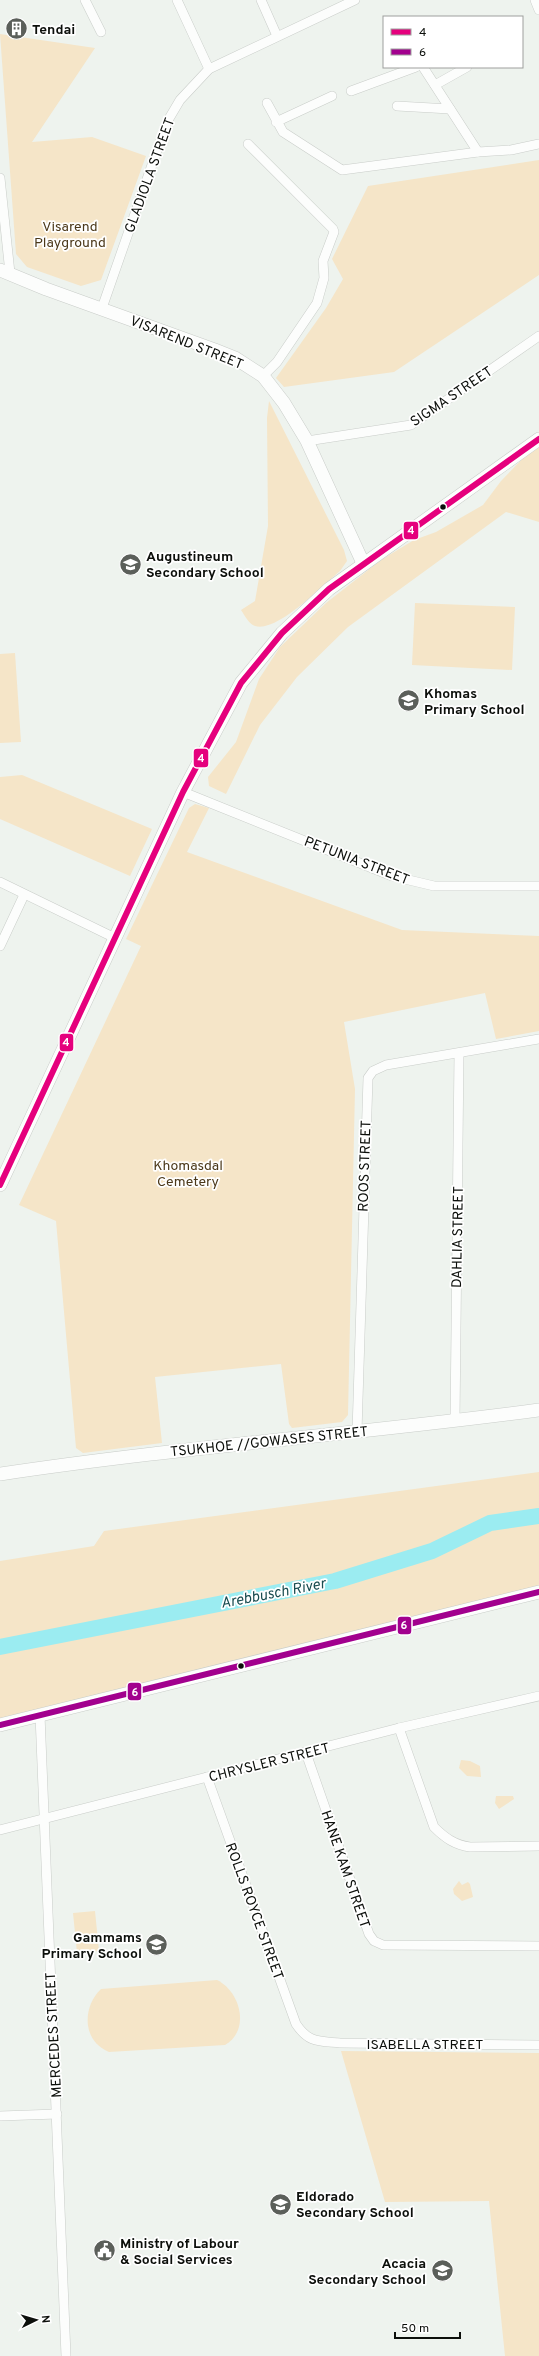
<svg xmlns="http://www.w3.org/2000/svg" width="539" height="2356" viewBox="0 0 539 2356" font-family="Overpass,sans-serif">
  <style>
    .green { fill: #f5e5c8 }
    .lines { fill: none; stroke-linecap: round; stroke-linejoin: round }
    .river { stroke: #9becf1; stroke-width: 16 }
    .street-casing { stroke: #c9cdc9; stroke-width: 10 }
    .secondary-casing { stroke: #c9cdc9; stroke-width: 14 }
    .street { stroke: #fcfdfc; stroke-width: 9 }
    .secondary { stroke: #fcfdfc; stroke-width: 13 }
    .bus-1-casing { stroke: #fff; stroke-width: 9 }
    .bus-2-casing { stroke: #fff; stroke-width: 9 }
    .bus-1 { stroke: #e5007d; stroke-width: 6 }
    .bus-2 { stroke: #a2008e; stroke-width: 6 }
    .bus-dot { fill: #0c0f0b; stroke: #fff; stroke-width: 1.5 }
    .labels { text-anchor: middle; stroke-width: 3.5; stroke-linejoin: round; paint-order: stroke }
    .poi-label { font-size: 14px; font-weight: bold; fill: #0c0f0b; stroke: #fff; text-anchor: start }
    .street-label { font-size: 14px; fill: #0c0f0b; stroke: #fff }
    .park-label { font-size: 14px; fill: #4b3819; stroke: #fff }
    .water-label { font-size: 15px; font-style: italic; fill: #194c50; stroke: #fff }
    .line-badge { stroke: #fff; stroke-width: 1.5 }
    .badge-label { font-size: 11px; text-anchor: middle; font-weight: bold; fill: #fff }
  </style>
  <rect width="100%" height="100%" fill="#eef3ee"/>
  <g class="green">
    <polygon points="0,34 95,48 32,142 92,137 146,156 101,280 81,286 27,267 16,254"/>
    <polygon points="539,160 539,275 394,372 284,387 276,378 326,308 343,279 332,259 368,186"/>
    <path d="M269,401l75,149 3,11 -7,10c-17,14 -63,62 -85,55 -6,-2 -10,-10 -14,-16l14,-9 13,-75 -1,-108z"/>
    <polygon points="539,447 539,522 506,512 348,627 297,677 260,725 226,794 209,786 208,777 236,742 259,679 280,647 326,603 381,560 414,540 436,532 483,505 501,481 525,456"/>
    <polygon points="415,603 515,607 512,670 412,665"/>
    <polygon points="15,653 21,742 0,743 0,654"/>
    <polygon points="22,775 152,829 130,876 0,819 0,777"/>
    <polygon points="195,804 209,808 187,852 402,930 539,936 539,1031 496,1039 485,993 344,1022 355,1089 348,1415 342,1422 292,1428 289,1424 281,1364 155,1377 162,1443 83,1453 76,1448 56,1221 19,1205 141,946 126,939 189,808"/>
    <polygon points="539,1472 539,1592 0,1725 0,1561 94,1546 104,1531"/>
    <polygon points="461,1760 470,1761 480,1766 481,1777 467,1776 459,1768"/>
    <polygon points="496,1796 513,1796 514,1799 499,1809 495,1803"/>
    <polygon points="459,1881 462,1885 468,1882 470,1884 473,1897 462,1901 454,1894 453,1889"/>
    <polygon points="95,1911 99,1951 77,1953 73,1913"/>
    <path d="M217,1980c23,11 34,50 8,65l-116,7c-27,-11 -27,-45 -8,-63z"/>
    <polygon points="341,2051 539,2053 539,2356 505,2356 489,2201 385,2202"/>
  </g>
  <g class="lines">
    <polyline class="river" points="0,1647 335,1581 432,1551 490,1523 539,1516"/>
    <defs>
      <g id="street">
        <polyline points="85,0 101,32"/>
        <polyline points="177,0 209,69"/>
        <polyline points="261,0 277,36"/>
        <polyline points="535,0 539,10"/>
        <polyline points="423,67 478,152"/>
        <polyline points="435,85 467,67"/>
        <polyline points="351,91 416,67"/>
        <polyline points="267,103 283,132 342,170 478,152 511,150 539,144"/>
        <polyline points="397,106 450,109"/>
        <polyline points="276,122 332,96"/>
        <polyline points="248,144 333,229 334,232 323,261 324,278 317,303 277,362 263,376"/>
        <polyline points="0,178 10,273"/>
        <polyline points="102,308 167,122 180,100 209,69 355,0"/>
        <polyline points="307,441 411,425 539,336"/>
        <polyline points="183,792 392,876 434,886 539,886"/>
        <polyline points="0,882 115,938"/>
        <polyline points="0,946 24,895"/>
        <polyline points="455,1421 459,1053"/>
        <polyline points="357,1432 368,1078 373,1071 386,1065 539,1039"/>
        <polyline points="40,1715 66,2356"/>
        <path d="M399,1728l35,99c11,11 21,18 36,20l69,-1"/>
        <polyline points="306,1753 369,1934 374,1941 383,1945 539,1946"/>
        <path d="M207,1777l89,247c13,19 22,17 44,19l199,2"/>
        <polyline points="0,1830 399,1728 539,1696"/>
        <polyline points="0,2116 57,2114"/>
      </g>
      <g id="secondary">
        <polyline points="0,270 46,289 215,350 235,358 263,376 284,403 307,441 363,563"/>
        <polyline points="0,1185 183,792 241,683 282,633 329,589 539,439"/>
        <path d="M0,1474c179,-27 360,-40 539,-64"/>
        <polyline points="0,1725 539,1592"/>
      </g>
    </defs>
    <use href="#street" class="street-casing"/>
    <use href="#secondary" class="secondary-casing"/>
    <use href="#street" class="street"/>
    <use href="#secondary" class="secondary"/>
    <defs>
      <polyline id="bus-1" points="0,1185 183,792 241,683 282,633 329,589 539,439"/>
      <polyline id="bus-2" points="0,1725 539,1592"/>
    </defs>
    <use href="#bus-1" class="bus-1-casing"/>
    <use href="#bus-2" class="bus-2-casing"/>
    <use href="#bus-1" class="bus-1"/>
    <use href="#bus-2" class="bus-2"/>
  </g>
  <defs>
    <symbol id="building-disc" viewBox="-11 -11 22 22"><circle r="9.5" fill="#5b5f5a" stroke="#fff"/><path d="M-4-6H4V6H1V3H-1V6H-4ZM-2.5-4.3h1.7v1.8h-1.7ZM.8-4.3h1.7v1.8H.8ZM-2.5-1h1.7V.8h-1.7ZM.8-1h1.7V.8H.8Z" fill="#fff"/></symbol>
    <symbol id="school-disc" viewBox="-11 -11 22 22"><circle r="9.5" fill="#5b5f5a" stroke="#fff"/><path d="M0-5L7-2L0 1L-7-2ZM-4 1L0 2.5L4 1V4Q0 6-4 4Z" fill="#fff"/></symbol>
    <symbol id="civic-disc" viewBox="-11 -11 22 22"><circle r="9.5" fill="#5b5f5a" stroke="#fff"/><path d="M-.6-6.5H3V-4.5H.6V-3L4-1V1h2V6H-6V1h2V-1L-.6-3ZM-1.2 2.5V6h2.4V2.5Z" fill="#fff"/></symbol>
  </defs>
  <g fill-rule="evenodd">
    <use href="#building-disc" x="4" y="16" width="25" height="25"/>
    <use href="#school-disc" x="118" y="552" width="25" height="25"/>
    <use href="#school-disc" x="396" y="688" width="25" height="25"/>
    <use href="#school-disc" x="144" y="1932" width="25" height="25"/>
    <use href="#school-disc" x="268" y="2192" width="25" height="25"/>
    <use href="#civic-disc" x="92" y="2238" width="25" height="25"/>
    <use href="#school-disc" x="430" y="2258" width="25" height="25"/>
  </g>
  <g class="bus-dot">
    <circle cx="443" cy="507" r="3.5"/>
    <circle cx="241" cy="1666" r="3.5"/>
  </g>
  <g class="labels">
    <g class="poi-label">
      <text x="32" y="34">Tendai</text>
      <text x="146" y="561">Augustineum<tspan x="146" dy="16">Secondary School</tspan></text>
      <text x="424" y="698">Khomas<tspan x="424" dy="16">Primary School</tspan></text>
      <text x="142" y="1942" text-anchor="end">Gammams<tspan x="142" dy="16">Primary School</tspan></text>
      <text x="296" y="2201">Eldorado<tspan x="296" dy="16">Secondary School</tspan></text>
      <text x="120" y="2248">Ministry of Labour<tspan x="120" dy="16">&amp; Social Services</tspan></text>
      <text x="426" y="2268" text-anchor="end">Acacia<tspan x="426" dy="16">Secondary School</tspan></text>
    </g>
    <g class="street-label">
      <text transform="translate(149 175) rotate(-70)" y="5">GLADIOLA STREET</text>
      <text transform="translate(187 342) rotate(22)" y="5">VISAREND STREET</text>
      <text transform="translate(451 396) rotate(-34)" y="5">SIGMA STREET</text>
      <text transform="translate(357 860) rotate(21)" y="5">PETUNIA STREET</text>
      <text transform="translate(364 1166) rotate(-88)" y="5">ROOS STREET</text>
      <text transform="translate(457 1237) rotate(-89)" y="5">DAHLIA STREET</text>
      <text transform="translate(269 1441) rotate(-6)" y="5">TSUKHOE //GOWASES STREET</text>
      <text transform="translate(269 1762) rotate(-14)" y="5">CHRYSLER STREET</text>
      <text transform="translate(346 1869) rotate(71)" y="5">HANE KAM STREET</text>
      <text transform="translate(255 1911) rotate(70)" y="5">ROLLS ROYCE STREET</text>
      <text transform="translate(53 2035) rotate(-93)" y="5">MERCEDES STREET</text>
      <text x="425" y="2049">ISABELLA STREET</text>
    </g>
    <g class="park-label">
      <text x="70" y="231">Visarend<tspan x="70" dy="16">Playground</tspan></text>
      <text x="188" y="1170">Khomasdal<tspan x="188" dy="16">Cemetery</tspan></text>
    </g>
    <g class="water-label">
      <text transform="translate(273 1593) rotate(-11)" y="5">Arebbusch River</text>
    </g>
  </g>
  <g class="line-badge">
    <rect x="403" y="521" width="16" height="19" rx="4" fill="#e5007d"/>
    <rect x="193" y="748" width="16" height="20" rx="4" fill="#e5007d"/>
    <rect x="59" y="1033" width="15" height="19" rx="4" fill="#e5007d"/>
    <rect x="397" y="1616" width="15" height="19" rx="4" fill="#a2008e"/>
    <rect x="127" y="1682" width="15" height="19" rx="4" fill="#a2008e"/>
  </g>
  <g class="badge-label">
    <text x="411" y="534">4</text>
    <text x="201" y="762">4</text>
    <text x="66" y="1046">4</text>
    <text x="404" y="1629">6</text>
    <text x="135" y="1696">6</text>
  </g>
  <rect x="383" y="16" width="140" height="52" fill="#ffffff" stroke="#9e9f9d"/>
  <rect x="391" y="29" width="20" height="6" fill="#e5007d" stroke="#9e9f9d"/>
  <text x="419" y="36" font-size="12" fill="#0c0f0b">4</text>
  <rect x="391" y="49" width="20" height="6" fill="#a2008e" stroke="#9e9f9d"/>
  <text x="419" y="56" font-size="12" fill="#0c0f0b">6</text>
  <g transform="translate(36 2320) rotate(85)" stroke="#ffffff" stroke-width="3" paint-order="stroke">
  <path d="M0-3L7 15L0 10L-7 15Z" fill="#0c0f0b"/>
  <text y="-6" font-size="11" font-weight="bold" text-anchor="middle" fill="#0c0f0b">N</text>
  </g>
  <path d="M395 2332v6h65v-6" fill="none" stroke="#0c0f0b" stroke-width="2"/>
  <text x="401" y="2332" font-size="12" fill="#0c0f0b" stroke="#ffffff" stroke-width="3" paint-order="stroke">50 m</text>
</svg>
